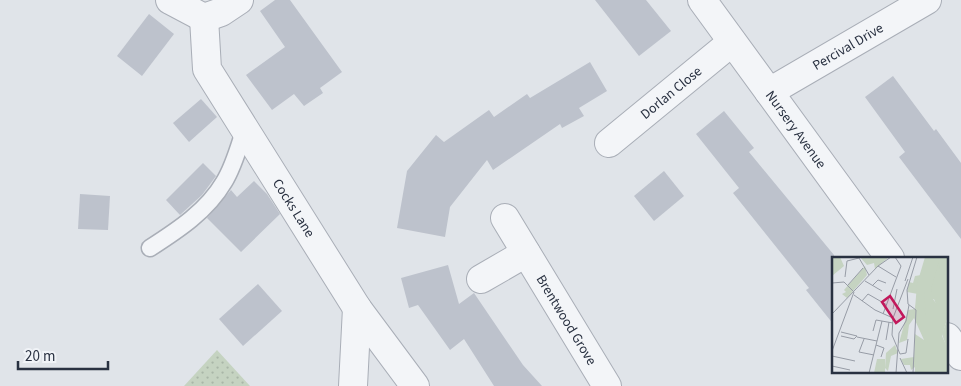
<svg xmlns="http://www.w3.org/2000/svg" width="961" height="386" viewBox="0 0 961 386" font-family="'Source Sans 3',sans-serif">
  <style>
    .grass { fill: url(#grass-dots) }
    .building { fill: #bdc2cc }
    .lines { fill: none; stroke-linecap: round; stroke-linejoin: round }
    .lane-casing { stroke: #a9aeb7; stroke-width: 19 }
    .street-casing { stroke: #a9aeb7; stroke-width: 30 }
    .lane { stroke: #f3f5f8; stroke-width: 16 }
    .street { stroke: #f3f5f8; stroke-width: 28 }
    .labels { text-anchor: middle; stroke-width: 4; stroke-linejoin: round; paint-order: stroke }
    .street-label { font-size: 14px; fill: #293141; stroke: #f0f3f7 }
    .inset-road { fill: none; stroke: #979ca6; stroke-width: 1 }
    .view { fill: #c2185b; fill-opacity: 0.15; stroke: #c2185b; stroke-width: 2.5 }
    .inset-edge { fill: none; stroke: #293141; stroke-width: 2.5 }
  </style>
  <defs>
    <pattern id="grass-dots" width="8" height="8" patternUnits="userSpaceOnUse" patternTransform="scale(1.25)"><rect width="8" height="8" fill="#c5d3c1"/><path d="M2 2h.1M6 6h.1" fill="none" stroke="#a9b6a7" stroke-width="1.8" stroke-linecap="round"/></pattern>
  </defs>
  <rect width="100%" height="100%" fill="#e0e4e9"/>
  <polygon class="grass" points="217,350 250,386 184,386"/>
  <g class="building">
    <polygon points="275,0 290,0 342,72 320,88 323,93 304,106 294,94 272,110 246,75 285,47 260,11"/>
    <polygon points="595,0 646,0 671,31 639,56"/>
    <polygon points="149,14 174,34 142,76 117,56"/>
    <polygon points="590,62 607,91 579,108 584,116 562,128 560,124 493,170 487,160 450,207 445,237 397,228 407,171 436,135 444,142 489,110 494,117 527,94 530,98"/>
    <polygon points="893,76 934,131 936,129 961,163 961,239 899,157 905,152 865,97"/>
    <polygon points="201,99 217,117 189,142 173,123"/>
    <polygon points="724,111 754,148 749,152 834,255 834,325 806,290 809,288 733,193 739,188 696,134"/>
    <polygon points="203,163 216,176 202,195 180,215 166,200"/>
    <polygon points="664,171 684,196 654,221 634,196"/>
    <polygon points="254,181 267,194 280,214 241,252 207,218 231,190 237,197"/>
    <polygon points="80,194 110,196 108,230 78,229"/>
    <polygon points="448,265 459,304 474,293 523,365 542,386 494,386 464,339 450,350 418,305 409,308 401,278"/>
    <polygon points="258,284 282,311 243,346 219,319"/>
  </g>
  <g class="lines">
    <defs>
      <path id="lane" d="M150,248c28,-18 57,-37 74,-66 10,-16 15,-36 21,-54"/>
      <g id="street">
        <polyline points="170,0 204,18"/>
        <path id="s1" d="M702,0l188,258"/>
        <path id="s2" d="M204,18l3,51 150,239 58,78"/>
        <polyline points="204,18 221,12 239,0"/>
        <path id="s3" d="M769,92l158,-92"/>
        <path id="s4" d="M609,143l123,-101"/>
        <path id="s5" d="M505,218l102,168"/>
        <polyline points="481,279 526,253"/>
        <polyline points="947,337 961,356"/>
        <polyline points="353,386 357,308"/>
      </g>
    </defs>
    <use href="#lane" class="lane-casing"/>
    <use href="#street" class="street-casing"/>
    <use href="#lane" class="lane"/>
    <use href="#street" class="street"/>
  </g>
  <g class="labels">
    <g class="street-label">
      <text dy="5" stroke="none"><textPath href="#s3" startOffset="91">Percival Drive</textPath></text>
      <text dy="5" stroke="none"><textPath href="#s4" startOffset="80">Dorlan Close</textPath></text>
      <text dy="5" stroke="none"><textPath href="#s1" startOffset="160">Nursery Avenue</textPath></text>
      <text dy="5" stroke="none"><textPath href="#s2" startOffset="215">Cocks Lane</textPath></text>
      <text dy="5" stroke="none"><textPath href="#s5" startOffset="119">Brentwood Grove</textPath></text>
    </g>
  </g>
  <g transform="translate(832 257)">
    <rect width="116" height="116" fill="#e0e4e9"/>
    <path d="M0,0h8l4,9 -12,10zM28,0h29l-14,12 -1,-6 -7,2zM94,0h22v57l-9,-13 -6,-2 14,20 -5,17 6,13v24h-33v-6l-4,3 -1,-5h-6l-3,-6 13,-2 1,-23 9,6 -10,-22 -5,7 -2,15 -8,3 9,-33 7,-1 3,-15 -11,-2 2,-10 4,1 2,-7 6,-1 -3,17zM33,9l2,9 -20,23 -5,-4 4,-2 -2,-2zM45,102h8v13l-11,1z" fill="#c5d3c1"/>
    <path d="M93,0l5,5 -9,27 3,2 2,25 -2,-8 -1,5 -8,-4 2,-25zM107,4l1,12 -6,13 14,28v52l-11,-14 1,-3 10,3 -6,-18 5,-14 -11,-15 -5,-16zM63,88l3,8 -7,3 -3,15 -3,-3 1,-15z" fill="#c5d3c1"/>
    <path class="inset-road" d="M46,9l18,11M13,20l2,-16 12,-3 10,17M33,24l17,10M73,24l8,-24M0,26l12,-1 10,10M16,28l15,-17M40,29l6,-6 8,3M22,38l21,15 18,8M30,44l6,-7 19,11M61,52l4,-20M0,57l46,-48 13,-9M51,57l18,-48 -6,-9M41,74l3,-11 17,3M9,75l16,4 -3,3 -13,-3M25,80l20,4M32,82l-5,13 15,3M76,82l-2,14 -6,1 -8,-19 1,-17 15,-39M54,83l3,-18M44,88l8,3 -3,9M0,94l22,-59M0,99l23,5M68,101l7,15M0,109l18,4M37,116l13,-52M64,116l3,-40 7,-12 3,-16M81,116l3,-63 -8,-6 -1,-14 10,-33"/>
    <path class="view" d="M58,39l14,21 -8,6 -14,-21z"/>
    <rect width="116" height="116" class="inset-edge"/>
  </g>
  <path d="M18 361v8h90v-8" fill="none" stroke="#293141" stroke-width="2.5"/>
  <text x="25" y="361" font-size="15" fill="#293141" stroke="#f0f3f7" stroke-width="4" paint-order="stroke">20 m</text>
</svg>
